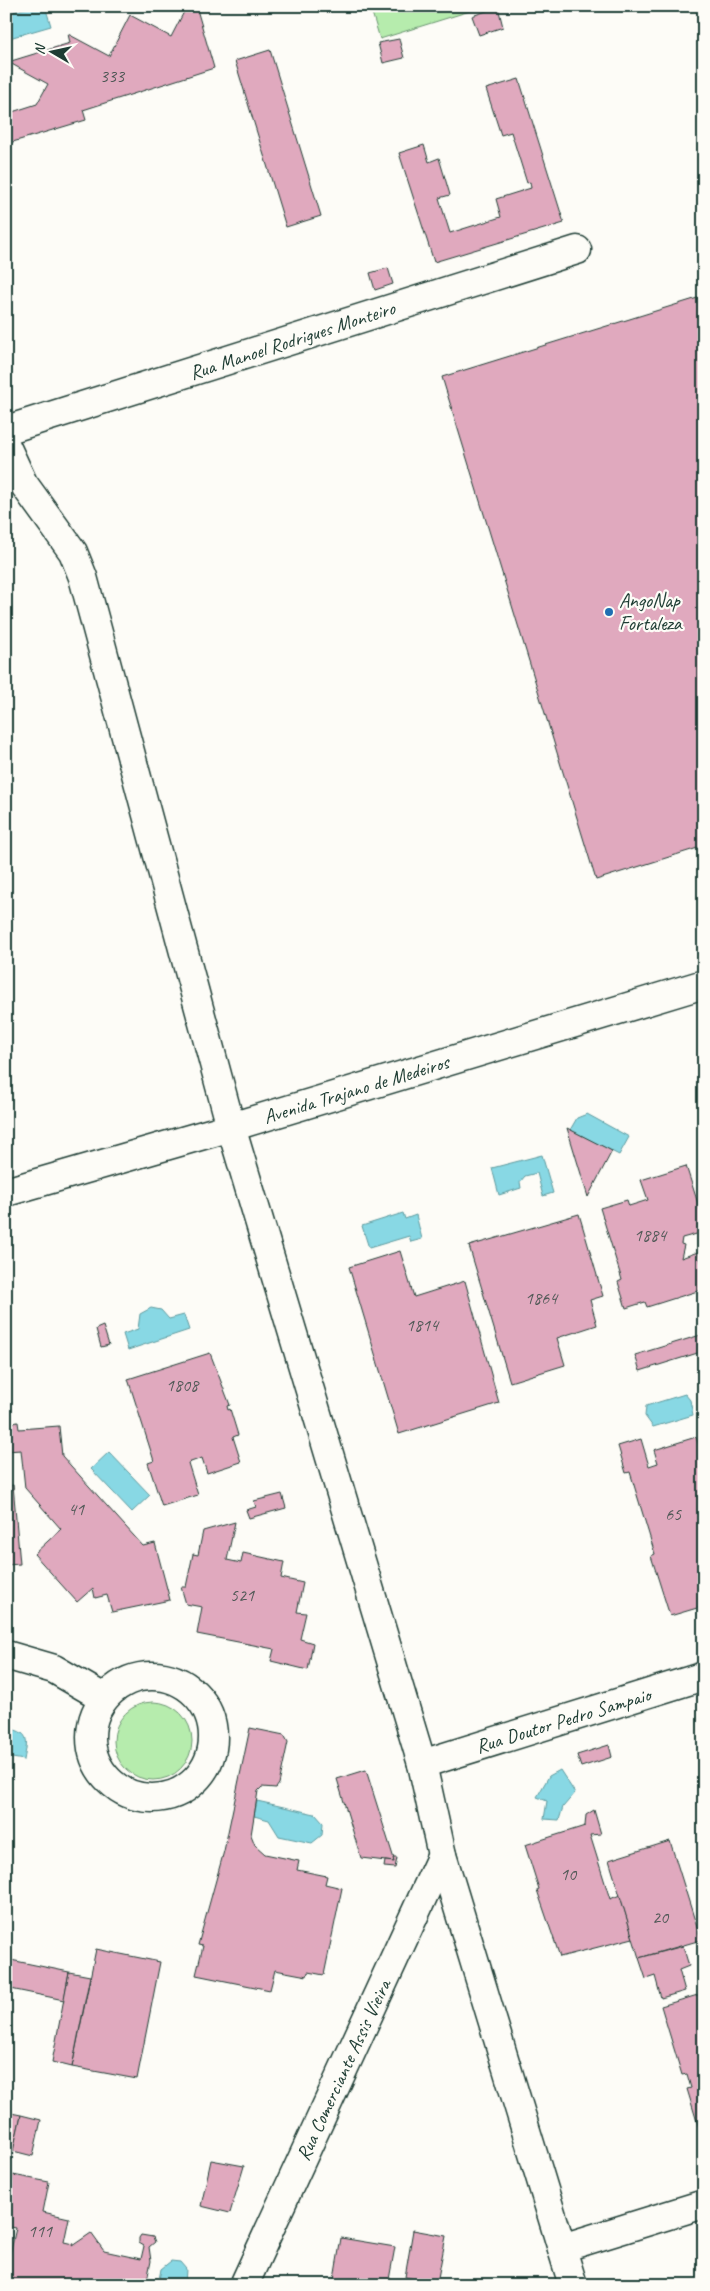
<svg xmlns="http://www.w3.org/2000/svg" width="710" height="2291" viewBox="0 0 710 2291" font-family="Caveat,sans-serif">
  <style>
    .green { fill: #b6ecad; stroke: #6a9470 }
    .water { fill: #88d8e4; stroke: #5e9a9e }
    .building { fill: #e0a9be; stroke: #1f3d34 }
    .lines { fill: none; stroke-linecap: round; stroke-linejoin: round }
    .minor-casing { stroke: #1f3d34; stroke-width: 31 }
    .minor { stroke: #fdfcf7; stroke-width: 28 }
    .poi-dot { fill: #1f6fb2; stroke: #fdfcf7; stroke-width: 2 }
    .labels { text-anchor: middle; stroke-width: 4.5; stroke-linejoin: round; paint-order: stroke }
    .number-label { font-size: 18px; fill: #4f5856 }
    .street-label { font-size: 20px; fill: #1f3d34; stroke: #fdfcf7 }
    .poi-label { font-size: 20px; fill: #1f3d34; stroke: #fdfcf7; text-anchor: start }
  </style>
  <rect width="100%" height="100%" fill="#fdfcf7"/>
  <filter id="ink" filterUnits="userSpaceOnUse"><feTurbulence type="fractalNoise" baseFrequency=".02" numOctaves="2"/><feDisplacementMap in="SourceGraphic" scale="10" xChannelSelector="R" yChannelSelector="G"/><feConvolveMatrix kernelMatrix="1 2 1 2 8 2 1 2 1" color-interpolation-filters="sRGB"/></filter>
  <g filter="url(#ink)">
    <g class="green">
      <polygon points="370,6 486,6 380,39"/>
      <circle cx="153" cy="1741" r="39"/>
    </g>
    <g class="water">
      <polygon points="33,6 45,6 51,26 6,39 6,14"/>
      <polygon points="587,1114 629,1137 619,1155 570,1130 577,1118"/>
      <polygon points="542,1155 553,1193 543,1196 537,1173 525,1176 520,1182 521,1188 499,1195 492,1168"/>
      <polygon points="403,1213 405,1219 416,1215 422,1239 411,1242 409,1236 369,1248 362,1226"/>
      <polygon points="151,1308 161,1310 169,1319 184,1315 189,1330 128,1350 123,1334 138,1329 140,1314"/>
      <polygon points="685,1394 690,1400 693,1415 653,1427 645,1416 646,1406"/>
      <polygon points="109,1452 150,1495 132,1512 91,1469"/>
      <path d="M6,1728c24,4 22,11 18,32l-18,-3z"/>
      <polygon points="560,1770 575,1793 563,1807 559,1820 544,1819 547,1801 537,1797 549,1776"/>
      <polygon points="257,1801 315,1814 323,1823 322,1835 312,1843 279,1836 269,1820 254,1816"/>
      <polygon points="171,2261 180,2262 186,2269 185,2285 158,2285 161,2269"/>
    </g>
    <g class="building">
      <polygon points="187,6 196,6 214,68 83,110 86,120 6,144 6,114 37,104 48,84 8,62 70,43 68,34 109,56 130,15 171,37"/>
      <polygon points="498,7 503,27 479,35 472,16"/>
      <polygon points="399,39 404,58 383,63 378,43"/>
      <polygon points="270,50 321,216 286,227 235,61"/>
      <polygon points="519,79 564,223 434,262 399,153 424,145 429,162 439,158 450,195 439,198 450,233 501,217 496,199 531,188 530,182 527,183 511,132 501,135 486,89"/>
      <polygon points="388,268 393,284 375,290 370,273"/>
      <polygon points="704,296 704,846 596,880 442,377"/>
      <polygon points="567,1128 612,1151 588,1197"/>
      <polygon points="686,1166 704,1222 704,1232 682,1238 681,1244 684,1245 681,1258 698,1252 704,1271 704,1289 647,1307 645,1302 626,1308 618,1282 622,1280 600,1208 627,1200 629,1206 648,1200 641,1180"/>
      <polygon points="579,1214 603,1296 590,1300 597,1325 557,1338 565,1365 510,1382 469,1246"/>
      <polygon points="400,1251 414,1297 465,1281 499,1403 399,1434 349,1267"/>
      <polygon points="103,1326 109,1345 101,1347 96,1329"/>
      <polygon points="704,1334 704,1351 640,1371 635,1355"/>
      <polygon points="210,1353 230,1405 227,1406 228,1410 230,1409 238,1435 233,1437 241,1462 207,1473 202,1458 188,1463 198,1495 162,1506 148,1463 154,1461 128,1379"/>
      <polygon points="18,1422 19,1429 59,1426 62,1456 143,1546 155,1543 170,1600 112,1612 107,1595 95,1598 93,1588 77,1602 34,1554 61,1529 25,1488 21,1450 6,1451 6,1424"/>
      <polygon points="696,1437 704,1460 704,1606 670,1616 651,1556 655,1554 630,1472 626,1473 618,1446 641,1439 649,1466 658,1463 654,1450"/>
      <polygon points="13,1485 20,1564 6,1565 6,1486"/>
      <polygon points="282,1494 286,1508 249,1518 246,1510 256,1507 254,1501"/>
      <polygon points="235,1522 227,1560 241,1563 243,1553 284,1562 281,1578 303,1583 297,1612 306,1613 300,1639 313,1643 308,1670 271,1661 274,1649 197,1634 202,1607 186,1604 181,1587 186,1587 193,1554 198,1555 203,1531"/>
      <polygon points="250,1728 284,1735 288,1742 279,1784 276,1788 262,1787 258,1791 251,1835 255,1845 265,1854 299,1861 297,1870 327,1876 325,1884 342,1888 324,1975 308,1972 307,1976 275,1970 270,1990 196,1975 203,1946 198,1945 224,1851"/>
      <polygon points="609,1745 612,1757 581,1767 577,1755"/>
      <polygon points="366,1770 394,1859 394,1862 361,1858 337,1779"/>
      <polygon points="594,1810 601,1834 590,1835 610,1899 620,1895 633,1938 560,1957 537,1890 539,1889 525,1845 585,1826 586,1815"/>
      <polygon points="670,1841 701,1940 639,1958 609,1860"/>
      <polygon points="397,1858 395,1868 384,1867 385,1861 394,1862 393,1858"/>
      <polygon points="683,1946 689,1966 679,1970 685,1991 661,1998 655,1976 646,1979 639,1958"/>
      <polygon points="96,1949 160,1962 137,2079 72,2067"/>
      <polygon points="6,1959 69,1972 64,2000 6,1988"/>
      <polygon points="69,1972 90,1976 72,2067 52,2062"/>
      <polygon points="701,1994 704,2004 704,2138 702,2138 687,2089 691,2088 687,2074 682,2075 661,2006"/>
      <polygon points="6,2112 21,2115 10,2166 6,2166"/>
      <polygon points="21,2115 41,2120 33,2156 13,2151"/>
      <polygon points="211,2160 244,2166 230,2213 201,2206"/>
      <polygon points="13,2175 49,2182 43,2212 69,2218 64,2242 73,2244 72,2246 91,2233 104,2251 141,2259 144,2246 139,2243 139,2238 141,2235 153,2237 155,2242 149,2247 151,2261 146,2285 6,2285 6,2272 16,2228 6,2226 6,2209"/>
      <polygon points="413,2230 446,2236 437,2283 405,2277"/>
      <polygon points="341,2238 395,2247 388,2285 333,2285"/>
    </g>
    <g class="lines">
      <defs>
        <g id="minor">
          <polyline points="6,430 577,250"/>
          <polyline points="6,446 23,483 73,552 83,577 231,1127 422,1764 442,1855 573,2285"/>
          <polyline points="6,1192 231,1127 704,984"/>
          <polyline points="6,1655 54,1669 104,1698"/>
          <circle cx="152" cy="1737" r="61"/>
          <polyline points="422,1764 704,1676"/>
          <polyline points="562,2248 704,2204"/>
          <polyline points="244,2285 442,1855"/>
        </g>
      </defs>
      <use href="#minor" class="minor-casing"/>
      <use href="#minor" class="minor"/>
    </g>
  </g>
  <circle class="poi-dot" cx="609" cy="612" r="5"/>
  <g class="labels">
    <g class="number-label">
      <text x="112" y="82">333</text>
      <text x="650" y="1241">1884</text>
      <text x="541" y="1304">1864</text>
      <text x="422" y="1331">1814</text>
      <text x="182" y="1391">1808</text>
      <text x="76" y="1515">41</text>
      <text x="673" y="1520">65</text>
      <text x="242" y="1601">521</text>
      <text x="568" y="1880">10</text>
      <text x="660" y="1923">20</text>
      <text x="40" y="2237">111</text>
    </g>
    <g class="street-label">
      <text transform="translate(292 340) rotate(-18)" y="7">Rua Manoel Rodrigues Monteiro</text>
      <text transform="translate(356 1089) rotate(-17)" y="7">Avenida Trajano de Medeiros</text>
      <text transform="translate(563 1720) rotate(-17)" y="7">Rua Doutor Pedro Sampaio</text>
      <text transform="translate(343 2070) rotate(-65)" y="7">Rua Comerciante Assis Vieira</text>
    </g>
    <g class="poi-label">
      <text x="619" y="607">AngoNap<tspan x="619" dy="23">Fortaleza</tspan></text>
    </g>
  </g>
  <rect width="710" height="2291" fill="none" stroke="#fdfcf7" stroke-width="25"/>
  <rect x="12" y="12" width="685" height="2266" fill="none" stroke="#1f3d34" stroke-width="2" filter="url(#ink)"/>
  <g transform="translate(52 52) rotate(279)" stroke="#fdfcf7" stroke-width="4" paint-order="stroke">
  <path d="M0-4L9 19L0 12L-9 19Z" fill="#1f3d34"/>
  <text y="-8" font-size="14" font-weight="bold" text-anchor="middle" fill="#1f3d34">N</text>
  </g>
</svg>
